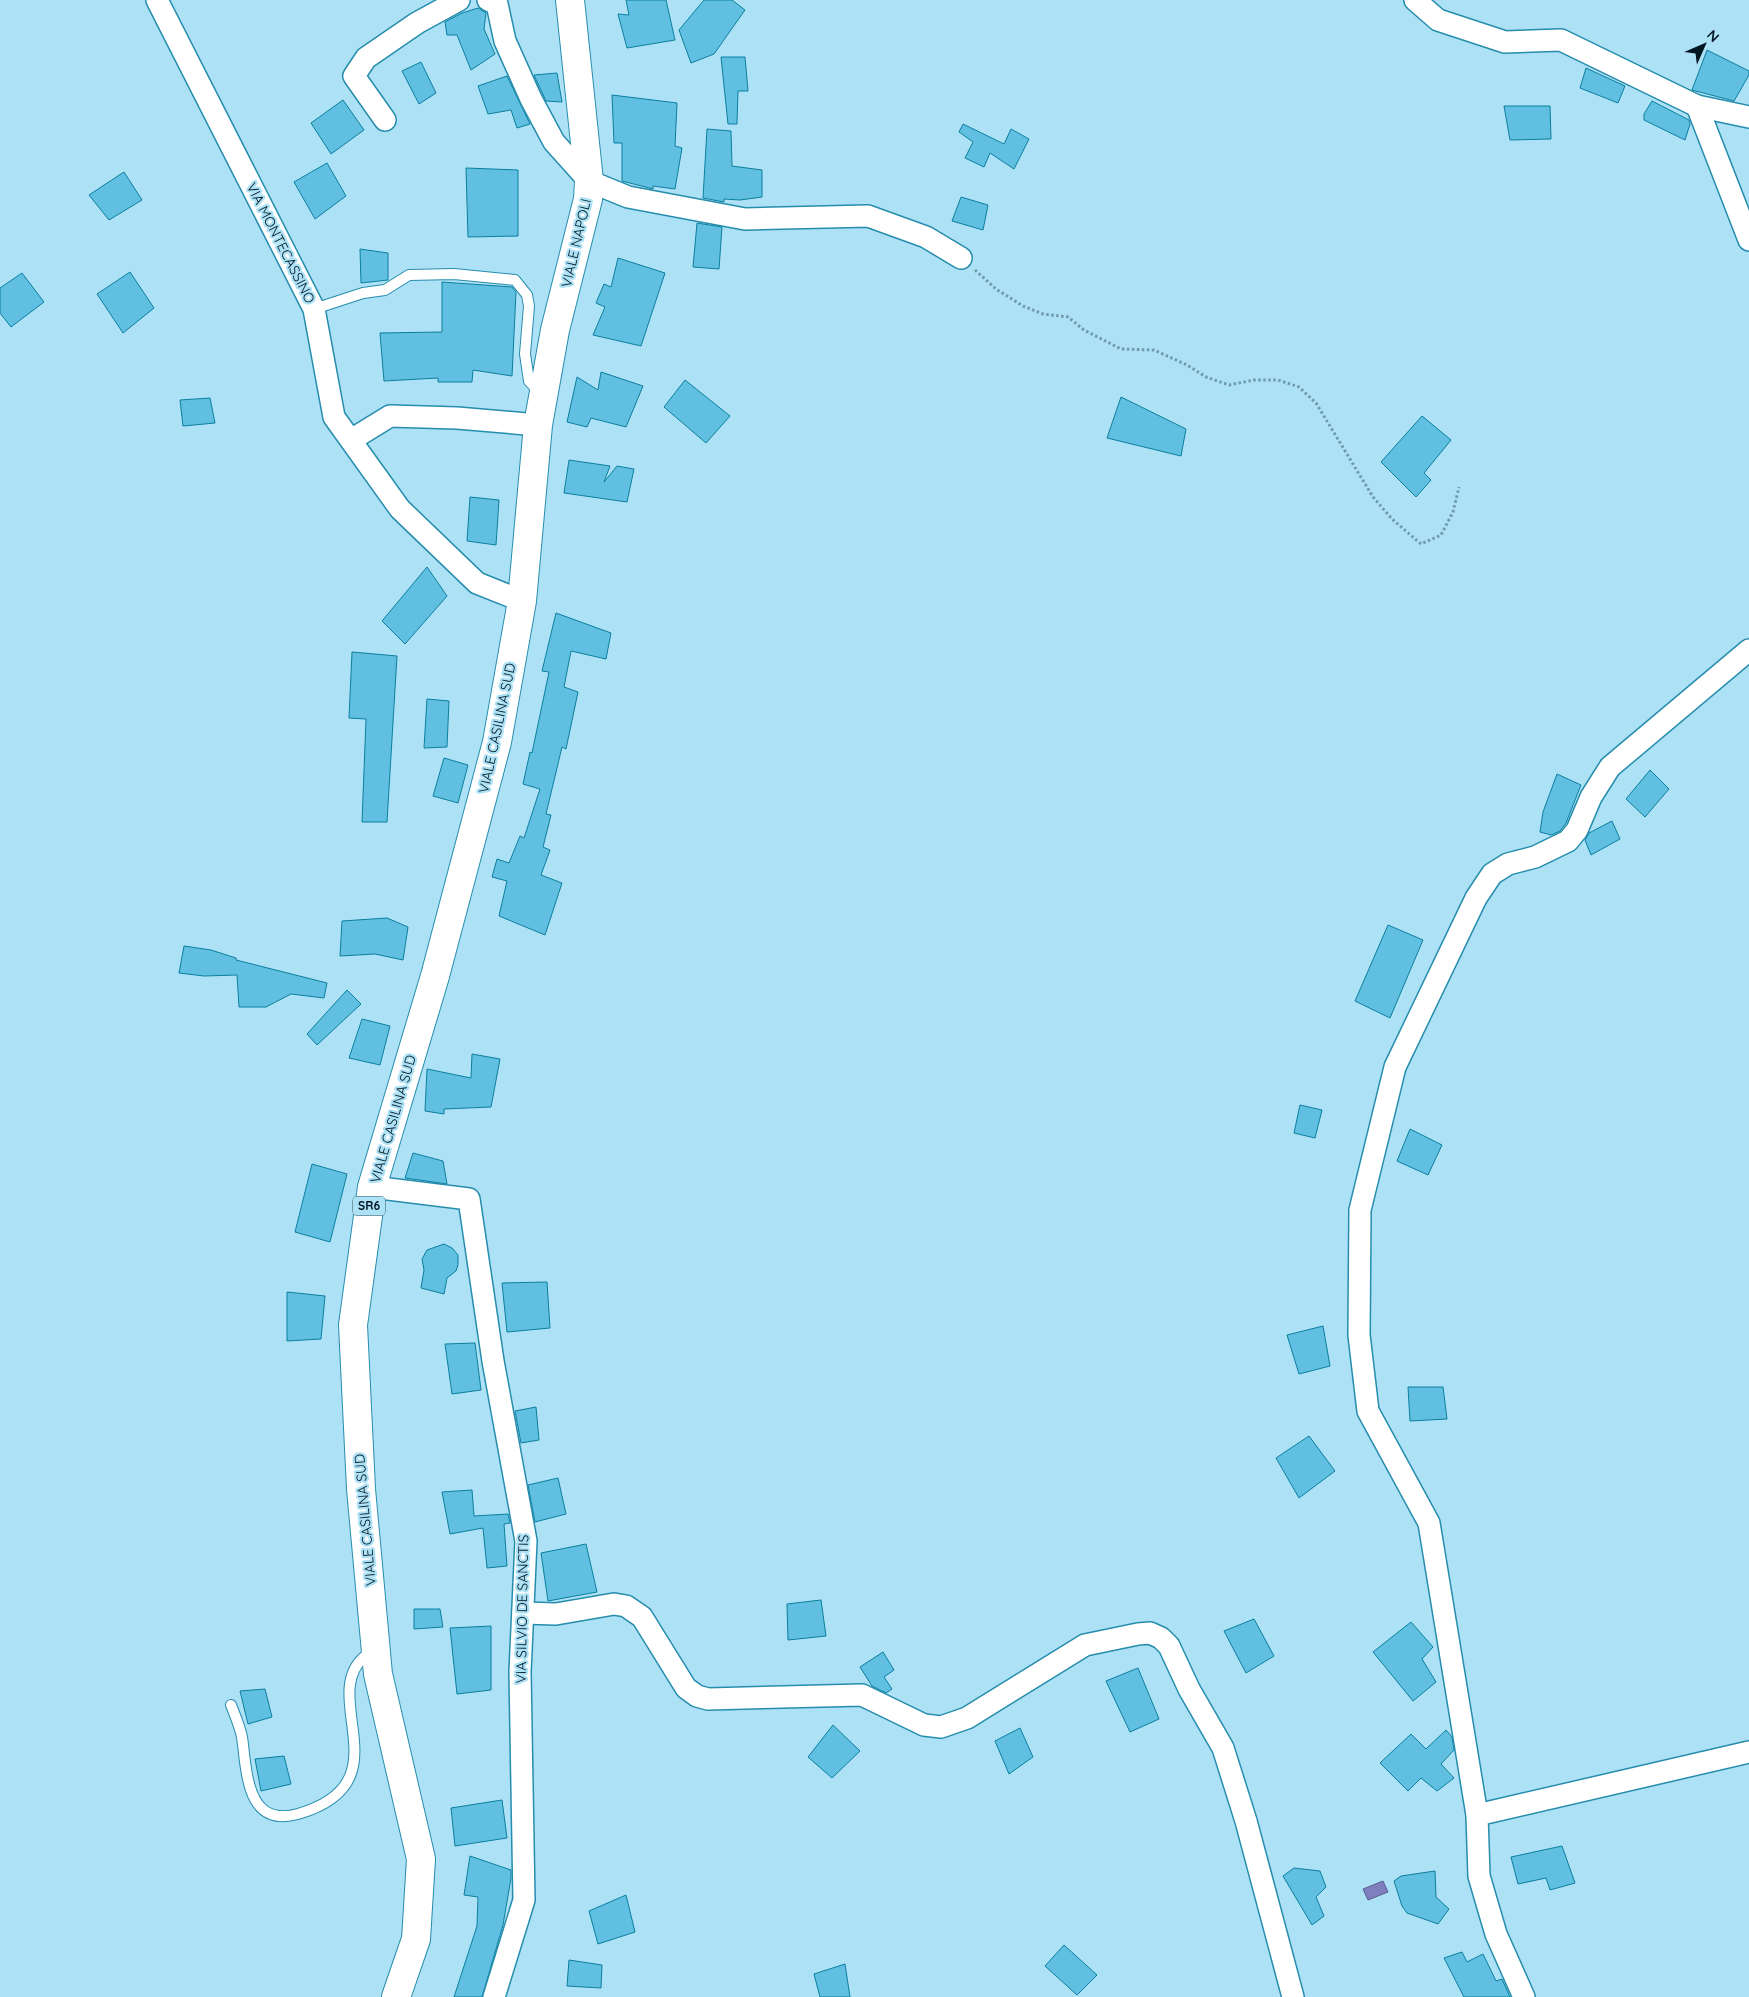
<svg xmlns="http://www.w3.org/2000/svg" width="1749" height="1997" viewBox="0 0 1749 1997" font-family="Quicksand,sans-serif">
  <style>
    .water { fill: #7f7ebf; stroke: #595f90 }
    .building { fill: #61c0e1; stroke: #0b7f9e }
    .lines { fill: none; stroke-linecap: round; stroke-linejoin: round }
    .service-casing { stroke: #268dad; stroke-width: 12 }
    .minor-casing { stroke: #268dad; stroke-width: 24 }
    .primary-casing { stroke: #268dad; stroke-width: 30 }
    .path { stroke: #719bac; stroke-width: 3; stroke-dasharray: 2.5 2.5; stroke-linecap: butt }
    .service { stroke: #fff; stroke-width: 10 }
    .minor { stroke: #fff; stroke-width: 21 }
    .primary { stroke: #fff; stroke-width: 28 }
    .labels { text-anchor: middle; stroke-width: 4.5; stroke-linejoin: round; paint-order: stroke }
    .shield { fill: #ade1f6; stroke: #345461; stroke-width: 1 }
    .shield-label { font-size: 12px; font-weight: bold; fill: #001721 }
    .street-label { font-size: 14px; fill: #001721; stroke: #ade1f6 }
  </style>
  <rect width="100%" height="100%" fill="#ade1f6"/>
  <polygon class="water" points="1383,1881 1388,1892 1368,1900 1363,1889"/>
  <g class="building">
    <polygon points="626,0 666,0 675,40 627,48 618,14 629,15"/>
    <polygon points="704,0 732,0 745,10 714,54 691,63 679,30"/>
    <polygon points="478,8 486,13 484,29 495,54 471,70 457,35 447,35 445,22 462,13"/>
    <polygon points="1707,50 1749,71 1749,75 1734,101 1692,90"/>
    <polygon points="721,57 745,57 748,91 738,91 737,124 728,124"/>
    <polygon points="421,62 436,93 419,104 402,71"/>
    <polygon points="1586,68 1625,86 1618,103 1580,88"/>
    <polygon points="557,73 562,102 546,101 534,75"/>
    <polygon points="507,76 530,124 517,128 511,110 488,114 478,86"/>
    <polygon points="612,95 677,103 675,146 682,148 675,189 653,186 653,189 622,181 622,143 614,143"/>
    <polygon points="343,100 364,130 331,154 311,123"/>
    <polygon points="1652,101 1689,120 1690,124 1685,140 1644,120 1644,114"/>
    <polygon points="1504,106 1550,106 1551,139 1510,140"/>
    <polygon points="963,124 1004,144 1011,129 1029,139 1014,169 990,153 984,167 965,158 973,142 959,132"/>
    <polygon points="707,129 731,131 732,166 762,170 762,197 740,200 724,199 724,202 703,198"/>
    <polygon points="327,163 346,196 315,219 294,182"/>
    <polygon points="466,168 518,170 518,236 468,237"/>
    <polygon points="124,172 142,200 109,220 89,195"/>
    <polygon points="961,197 988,205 983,230 952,221"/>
    <polygon points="697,223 722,227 719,269 693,267"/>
    <polygon points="360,249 388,253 388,280 361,283"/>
    <polygon points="618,258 665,273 641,346 593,335 605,307 596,303 604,284 611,287"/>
    <polygon points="130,272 154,308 123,333 97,294"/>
    <polygon points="22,273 44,302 11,327 0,313 0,288"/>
    <polygon points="442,282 512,287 516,292 512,376 473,370 472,382 438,382 438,378 384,381 380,333 442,332"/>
    <polygon points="601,372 643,386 626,427 591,418 587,427 567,422 577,377 598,390"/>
    <polygon points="685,380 730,416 706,443 664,407"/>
    <polygon points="1121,397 1186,429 1181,456 1107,438"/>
    <polygon points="210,398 215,423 183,426 180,400"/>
    <polygon points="1422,416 1451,440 1424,473 1431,480 1416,497 1381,462"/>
    <polygon points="569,460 610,466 604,482 617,466 634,469 627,502 564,493"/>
    <polygon points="470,497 499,500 496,545 467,541"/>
    <polygon points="427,567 447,596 405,644 382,621"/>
    <polygon points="556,613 611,633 606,659 571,651 564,687 578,692 566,749 562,747 546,814 551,815 543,847 550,850 541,875 562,883 545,935 499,916 507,881 492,877 497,859 509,863 520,836 524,838 540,789 523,784 530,752 532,753 549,672 542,671"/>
    <polygon points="352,652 397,656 387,822 362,822 366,719 349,718"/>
    <polygon points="427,699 449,701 447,747 424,748"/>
    <polygon points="444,758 468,765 458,803 433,796"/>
    <polygon points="1650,770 1669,789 1645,817 1626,799"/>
    <polygon points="1557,774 1581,785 1566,823 1560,831 1551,835 1540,832 1543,812"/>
    <polygon points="1612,821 1620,839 1591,855 1585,840 1589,833"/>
    <polygon points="387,918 408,927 403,960 375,954 340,956 342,921"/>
    <polygon points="1388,925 1423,940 1390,1018 1355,1001"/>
    <polygon points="184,946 211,950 236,958 236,960 327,983 324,998 291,994 266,1007 239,1007 237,975 204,976 179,973"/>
    <polygon points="347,990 361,1004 317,1045 307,1034"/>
    <polygon points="362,1019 390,1026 380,1065 349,1058"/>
    <polygon points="472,1054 500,1059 491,1107 444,1109 444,1114 425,1111 427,1069 471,1078"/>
    <polygon points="1300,1105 1322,1110 1315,1138 1294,1133"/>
    <polygon points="1410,1129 1442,1145 1428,1175 1397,1161"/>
    <polygon points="413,1153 443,1161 447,1184 405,1178"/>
    <polygon points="312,1164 347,1174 330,1242 295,1232"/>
    <polygon points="444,1244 452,1248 458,1255 458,1265 456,1271 447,1278 444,1294 421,1288 424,1270 422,1259 427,1250"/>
    <polygon points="547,1282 550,1328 507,1332 502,1283"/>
    <polygon points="287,1292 325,1296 321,1339 287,1341"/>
    <polygon points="1323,1326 1330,1366 1299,1374 1287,1335"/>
    <polygon points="475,1343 481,1390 452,1394 445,1344"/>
    <polygon points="1408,1387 1443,1387 1447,1419 1410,1421"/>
    <polygon points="536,1407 539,1440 521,1443 515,1411"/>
    <polygon points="1309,1436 1335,1471 1299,1498 1276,1458"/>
    <polygon points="558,1478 566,1514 535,1522 528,1485"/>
    <polygon points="472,1490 474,1516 508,1514 510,1523 504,1524 507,1566 487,1568 483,1528 450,1534 442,1492"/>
    <polygon points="586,1544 597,1592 548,1601 541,1553"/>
    <polygon points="821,1600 826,1636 788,1640 787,1604"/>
    <polygon points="414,1609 440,1609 443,1627 414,1629"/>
    <polygon points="1254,1619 1274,1656 1246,1673 1224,1631"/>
    <polygon points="1411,1622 1433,1647 1422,1659 1436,1682 1413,1701 1373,1652"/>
    <polygon points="491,1626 491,1690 457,1694 450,1628"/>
    <polygon points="883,1652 894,1670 884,1677 892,1689 886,1693 872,1686 860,1667"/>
    <polygon points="1138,1668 1159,1719 1130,1732 1106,1681"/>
    <polygon points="265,1689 272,1717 248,1724 240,1691"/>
    <polygon points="833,1725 860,1751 832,1778 808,1757"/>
    <polygon points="1020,1728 1033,1757 1009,1774 995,1741"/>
    <polygon points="1446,1730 1452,1737 1454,1750 1441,1764 1454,1778 1437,1791 1421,1778 1408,1791 1380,1763 1411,1734 1426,1749"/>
    <polygon points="284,1756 291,1784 261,1791 255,1759"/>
    <polygon points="502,1800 507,1838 455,1846 451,1808"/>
    <polygon points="1562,1846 1575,1883 1550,1890 1546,1878 1518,1884 1511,1857"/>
    <polygon points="470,1856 511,1870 511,1878 503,1925 482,1997 454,1997 477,1926 478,1897 464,1895"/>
    <polygon points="1294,1868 1320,1871 1326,1887 1316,1897 1324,1916 1312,1925 1283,1876"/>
    <polygon points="1435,1871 1436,1897 1449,1909 1438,1924 1407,1913 1402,1906 1394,1881 1401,1876"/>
    <polygon points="626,1895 635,1932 598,1944 589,1911"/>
    <polygon points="1064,1945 1097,1975 1077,1995 1045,1966"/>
    <polygon points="1462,1952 1467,1962 1483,1954 1496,1981 1502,1979 1510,1997 1464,1997 1444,1958"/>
    <polygon points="569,1960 602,1965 601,1988 567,1986"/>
    <polygon points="845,1964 850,1997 820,1997 814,1974"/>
  </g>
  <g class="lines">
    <defs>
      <g id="service">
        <polyline points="314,309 363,293 385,290 409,275 454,274 515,280 527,295 529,306 525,354 529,381 540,393"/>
        <path d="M231,1705c4,10 9,22 11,32 5,35 4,91 56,77 107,-31 20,-116 66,-157l11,1"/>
      </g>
      <g id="minor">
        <polyline points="157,0 314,309 334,417 400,509 477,583 522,601"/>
        <polyline points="488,0 497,4 505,41 531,99 554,142 589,181 628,197 745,219 868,216 926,237 961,258"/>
        <polyline points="1415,0 1438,20 1505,42 1561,40 1697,106 1749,117"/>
        <polyline points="1697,106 1749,240"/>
        <polyline points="385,120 354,76 366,58 417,23 459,0"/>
        <polyline points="351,440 390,416 457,418 538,425"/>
        <polyline points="372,1187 469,1199 493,1361 526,1541 520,1672 524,1900 494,1997"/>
        <polyline points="523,1613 556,1614 614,1604 626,1606 642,1617 686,1688 697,1696 708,1699 862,1695 924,1725 941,1727 967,1718 1085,1645 1138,1634 1150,1633 1161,1638 1169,1646 1189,1689 1223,1748 1246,1821 1293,1997"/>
        <polyline points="1477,1815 1429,1523 1368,1411 1359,1335 1360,1210 1395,1067 1476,898 1492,874 1508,864 1535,857 1568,841 1577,830 1591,797 1610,767 1749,650"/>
        <polyline points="1524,1997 1496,1934 1479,1876 1477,1815 1749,1752"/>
      </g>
      <polyline id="primary" points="396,1997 416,1939 421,1859 378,1674 361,1489 353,1325 372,1187 435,976 497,742 522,601 538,425 555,330 588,199 589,181 570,0"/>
    </defs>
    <use href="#service" class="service-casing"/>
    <use href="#minor" class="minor-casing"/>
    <use href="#primary" class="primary-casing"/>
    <polyline class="path" points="975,270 996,289 1023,306 1043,314 1068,317 1084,330 1121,349 1154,350 1187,365 1206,377 1229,385 1254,380 1278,380 1299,387 1316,403 1373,497 1392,519 1421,544 1441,535 1453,512 1459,487"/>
    <use href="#service" class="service"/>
    <use href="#minor" class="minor"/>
    <use href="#primary" class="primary"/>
  </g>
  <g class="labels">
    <rect class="shield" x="353" y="1196.5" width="32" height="19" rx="4"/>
    <g class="shield-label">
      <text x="369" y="1210">SR6</text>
    </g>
    <g class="street-label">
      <text transform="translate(281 243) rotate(63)" y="5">VIA MONTECASSINO</text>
      <text transform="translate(576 243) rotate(-77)" y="5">VIALE NAPOLI</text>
      <text transform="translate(497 728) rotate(-78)" y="5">VIALE CASILINA SUD</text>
      <text transform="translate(393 1119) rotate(-74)" y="5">VIALE CASILINA SUD</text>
      <text transform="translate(365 1520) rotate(-95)" y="5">VIALE CASILINA SUD</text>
      <text transform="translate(522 1609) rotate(-89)" y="5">VIA SILVIO DE SANCTIS</text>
    </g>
  </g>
  <g transform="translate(1704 45) rotate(45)" stroke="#ade1f6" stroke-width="4" paint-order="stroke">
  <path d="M0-4L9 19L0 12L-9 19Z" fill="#001721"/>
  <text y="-8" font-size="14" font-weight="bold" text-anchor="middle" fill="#001721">N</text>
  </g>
</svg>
